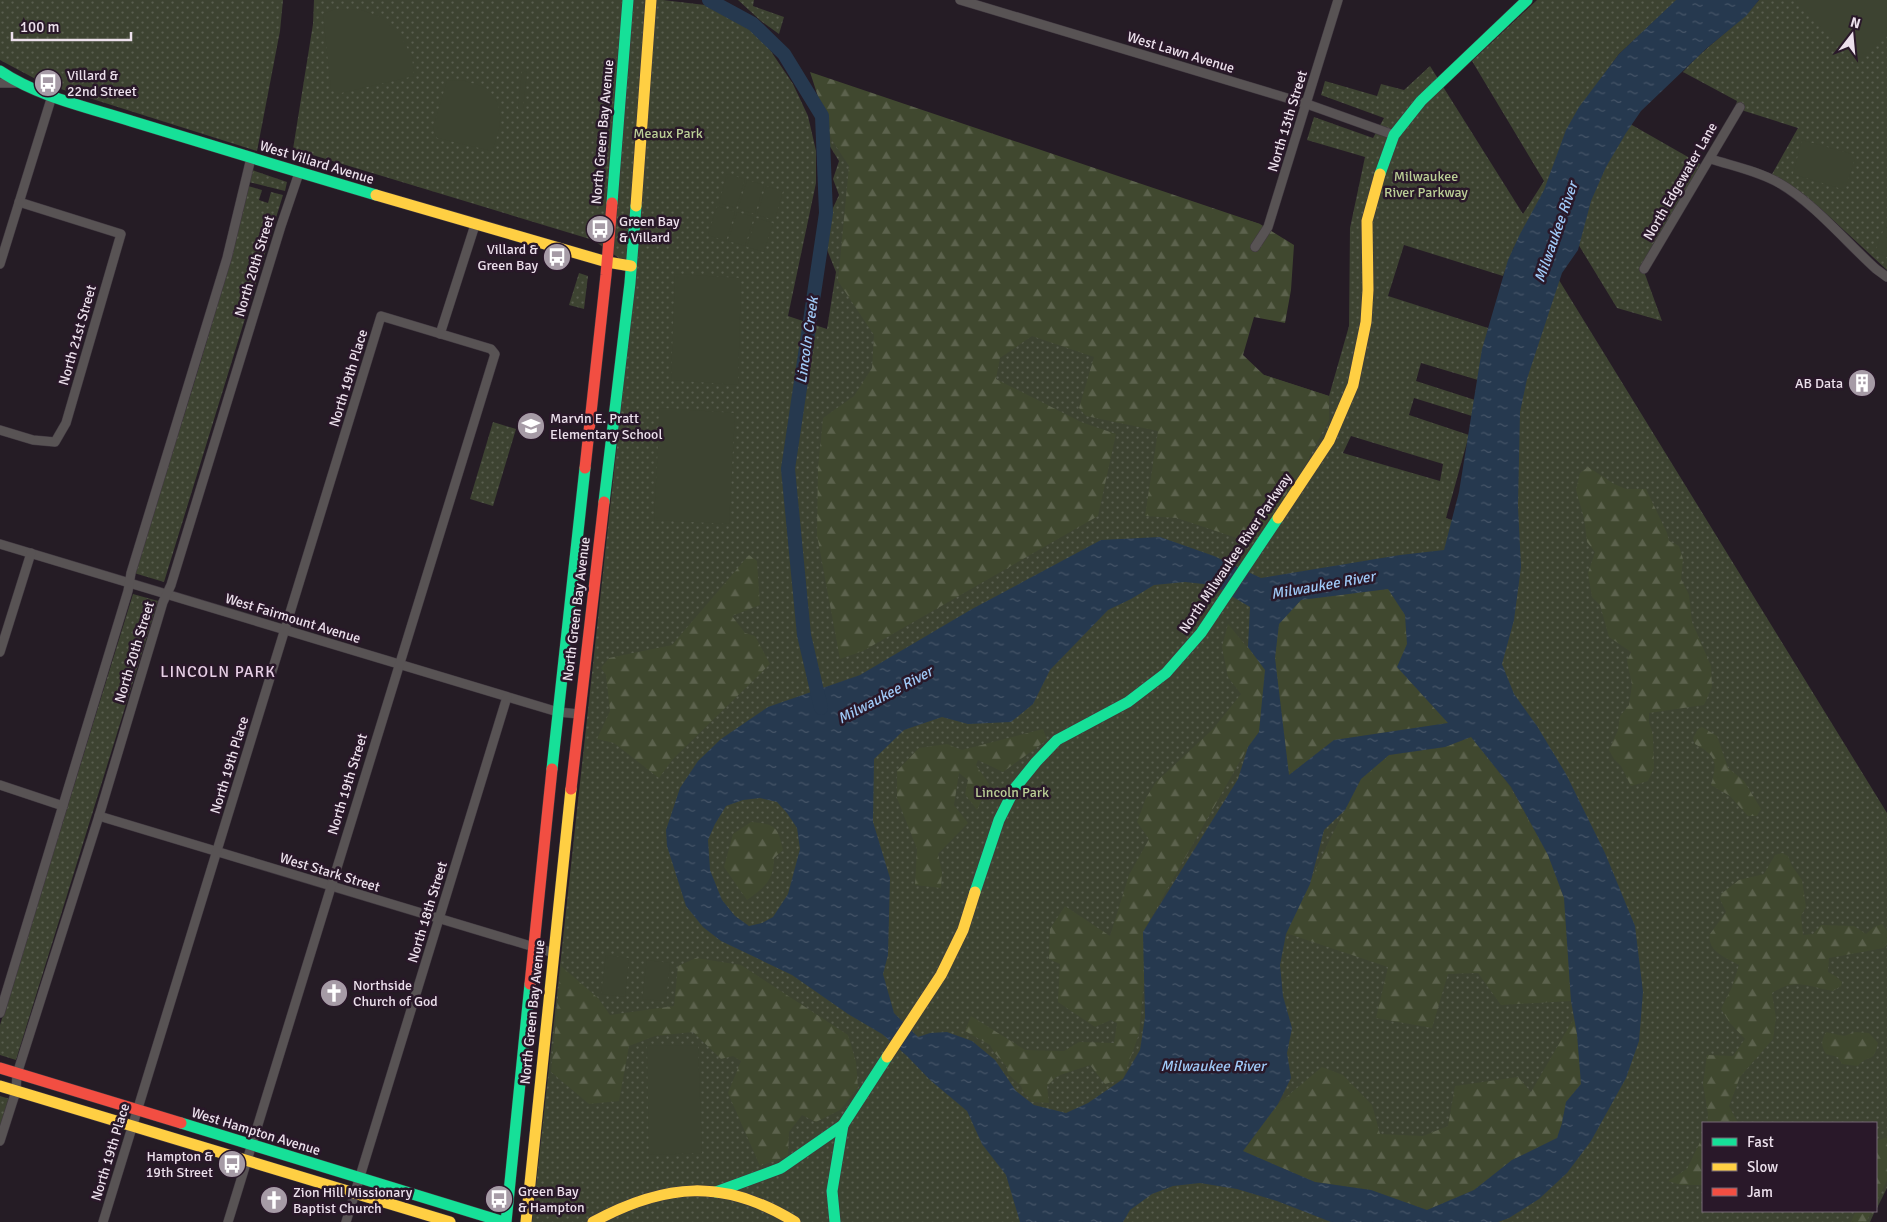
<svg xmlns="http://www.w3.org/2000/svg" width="1887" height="1222" viewBox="0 0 1887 1222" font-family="Signika,sans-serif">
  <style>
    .green { fill: url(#green-dots); fill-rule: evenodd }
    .forest { fill: url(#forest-firs) }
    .pitch { fill: #3d4331 }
    .water { fill: url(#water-ripples); fill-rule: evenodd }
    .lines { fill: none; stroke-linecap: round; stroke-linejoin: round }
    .river { stroke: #26394f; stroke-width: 14 }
    .street-casing { stroke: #403840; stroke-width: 10 }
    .fast-casing { stroke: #403840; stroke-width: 12 }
    .slow-casing { stroke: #403840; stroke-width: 12 }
    .jam-casing { stroke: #403840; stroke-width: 12 }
    .street { stroke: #585354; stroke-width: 9 }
    .fast { stroke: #16e098; stroke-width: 11 }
    .slow { stroke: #ffcf43; stroke-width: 11 }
    .jam { stroke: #f24e42; stroke-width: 11 }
    .labels { text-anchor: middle; stroke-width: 5; stroke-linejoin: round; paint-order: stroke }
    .street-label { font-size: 14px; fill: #ece0ec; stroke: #291829 }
    .poi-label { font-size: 14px; fill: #ece0ec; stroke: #291829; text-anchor: start }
    .park-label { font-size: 14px; fill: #bbcf96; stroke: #291829 }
    .water-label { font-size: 15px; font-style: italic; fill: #a0caf8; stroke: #291829 }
    .quarter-label { font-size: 16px; letter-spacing: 1px; fill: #e7cfe6; stroke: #291829 }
  </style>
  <defs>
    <pattern id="green-dots" width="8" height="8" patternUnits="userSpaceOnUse" patternTransform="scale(1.25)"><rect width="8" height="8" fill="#3d4331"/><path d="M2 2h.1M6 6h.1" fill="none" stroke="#595e4f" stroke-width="1.8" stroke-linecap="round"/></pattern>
    <pattern id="forest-firs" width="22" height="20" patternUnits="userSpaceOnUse" patternTransform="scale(1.25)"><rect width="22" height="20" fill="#40482f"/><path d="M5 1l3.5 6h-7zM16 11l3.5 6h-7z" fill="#5c624d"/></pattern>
    <pattern id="water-ripples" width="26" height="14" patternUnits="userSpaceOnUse" patternTransform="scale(1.25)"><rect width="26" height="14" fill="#26394f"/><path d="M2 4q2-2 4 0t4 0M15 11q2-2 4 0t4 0" fill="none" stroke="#465568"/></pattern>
  </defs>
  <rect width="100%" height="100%" fill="#251c25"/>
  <g class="green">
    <polygon points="0,0 283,0 280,31 257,151 45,84 0,60"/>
    <path d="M314,0h349l42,5 28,11 31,25 29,43 15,32 8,35v32l-28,133 39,13 9,-57 -10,-25 6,-37 7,-15 -6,-16 6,-18 -10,-16 -8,-58 439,137 -30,98 -21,35 120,39 20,-70 1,-98 15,-71 -58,-17 7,-23 59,21 11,-20 -63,-23 4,-14 52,15 4,-12 23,6 26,-24 93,148 21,-33 -72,-120 65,-61h140l-58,54 -19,26 32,45 70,40 -60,101 20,55 -45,-13 -42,-69 -61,8 -11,29 -99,-31 -16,51 100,32 -10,52 -57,-17 -5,18 59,19 -3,16 -58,-18 -5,17 60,20 -23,83 9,3 99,-249 333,541v375l-11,22v-87h-173v88h172l-5,11h-1338l104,-952 -43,-30 -300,-91 20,-125zM1351,436l92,28 -3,17 -97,-28z"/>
    <polygon points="738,0 754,0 753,6 784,17 779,34 761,21"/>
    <path d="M1759,0h128v270l-66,-61 -23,-18 -27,-15 27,-48 -63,-20 2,-7 -54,-29c23,-27 54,-45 76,-72z"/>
    <polygon points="252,170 287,182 285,191 249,182"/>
    <path d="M248,186l14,4 -3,10 9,3 3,-11 12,3 -119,387 -30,-9c40,-128 84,-256 114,-387z"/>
    <polygon points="579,273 588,276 584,309 569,305"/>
    <polygon points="493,422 516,429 493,506 470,499"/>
    <polygon points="133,594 158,601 16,1060 0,1055 0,1025"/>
    <polygon points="0,1096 10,1099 0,1131"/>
  </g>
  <g class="forest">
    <polygon points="810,72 1260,224 1294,245 1291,290 1285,323 1254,317 1243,355 1264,375 1329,396 1329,420 1301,473 1252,543 1177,518 1145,516 1158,431 1086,416 1079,408 1094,357 1032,336 1000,358 996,379 1081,422 1116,434 1098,516 863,651 840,659 817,535 818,468 823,418 854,396 872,368 874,335 838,281 849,166 832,140"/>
    <polygon points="1588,467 1614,484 1626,489 1646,489 1667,533 1669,541 1679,546 1683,559 1681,579 1689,595 1692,622 1711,666 1712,687 1704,705 1649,713 1649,722 1653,735 1654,768 1648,781 1631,786 1621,766 1614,759 1609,750 1618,730 1620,716 1629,705 1632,684 1627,661 1631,652 1609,637 1600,605 1592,597 1588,573 1595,552 1587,542 1584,518 1576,490 1580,473"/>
    <polygon points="749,555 757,561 760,605 732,616 745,633 755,636 770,664 673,759 659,778 614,743 597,739 610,711 606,675 601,668 609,658 672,645"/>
    <polygon points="1388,589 1405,615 1407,644 1397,667 1448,723 1334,740 1289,775 1275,658 1279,623 1301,600"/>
    <polygon points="1228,624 1266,670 1259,732 1248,747 1143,932 1144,981 1139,1034 1123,1079 1105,1084 1090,1065 1063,1074 1056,1077 1047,1086 1049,1103 1033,1102 1024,1093 1021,1086 1008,1074 1007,1067 994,1052 990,1045 965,1031 971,1016 1025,1050 1064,1051 1079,1042 1114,1043 1117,1023 1111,1020 1095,1027 1058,1002 1060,964 1049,959 1050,929 1065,906 1110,936 1129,875 1149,839 1137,822 1146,798 1156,782 1213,729 1241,694 1228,677 1222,647"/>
    <path d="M1702,727l15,9 11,32 16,13 17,28 -4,7h-9l-18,-20 -19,-11c7,-24 5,-29 -16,-41l-2,-6 5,-9z"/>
    <polygon points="1043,729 1047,740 1003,772 978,760 976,765 989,784 977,810 965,794 968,780 959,773 954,805 968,823 938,854 942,873 941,888 915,885 917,849 897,798 897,771 919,748 947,744 962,750"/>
    <polygon points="1471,737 1510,787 1548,855 1564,898 1571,1001 1501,1005 1478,973 1448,974 1432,1028 1376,1018 1388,967 1286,933 1330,839 1361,779 1389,755 1445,747"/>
    <path d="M751,822c24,2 27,4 32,28l-9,8c0,22 -10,30 -27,42l-23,-33 9,-33z"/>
    <path d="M1782,853l6,3 4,10 10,14 4,27 -5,9 2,19 10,-1 8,-9 33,1 12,8 8,-7 8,-3 5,7v13l-3,4 -55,10 -1,14 9,5 5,5 -1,4 -8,5c-25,-4 -37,-14 -61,2l4,25 -3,21 -33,38 -11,29 9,17h-31l1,-9 -5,-30 4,-29 26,1 12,-17 -15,-16 -9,-14 11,-22 7,-22c-13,-8 -32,-13 -29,-31l16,-22 -6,-13 1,-5 18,-14 25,-6 11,-19z"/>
    <polygon points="696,958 741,965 848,1035 856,1062 858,1088 840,1110 816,1122 802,1115 789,1132 788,1156 760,1166 728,1093 741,1061 733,1056 721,1059 693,1032 655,1036 629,1046 619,1101 589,1104 551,1072 561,966 598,998 610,1015 674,1006 678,966"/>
    <polygon points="1574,1018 1577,1034 1581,1084 1566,1102 1562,1123 1557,1138 1512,1160 1474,1190 1427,1210 1371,1190 1315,1182 1243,1151 1278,1104 1322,1067 1343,1075 1372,1105 1380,1134 1423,1136 1448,1126 1455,1086 1518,1077 1531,1092"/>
    <path d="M1826,1032l18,4 11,-4 14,1 9,10c-5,22 -9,10 -20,23l-16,-2 -4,-7 -12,-3c-5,-8 -5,-14 0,-22z"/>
    <polygon points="1703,1136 1703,1185 1681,1185 1668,1181 1687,1169"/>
    <polygon points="1887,1137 1887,1180 1876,1203 1876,1141"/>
    <polygon points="1856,1211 1872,1211 1866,1222 1851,1222"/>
  </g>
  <g class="pitch">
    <polygon points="1796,0 1887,0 1887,35 1855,64"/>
    <polygon points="359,9 380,17 399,34 412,56 414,76 337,94 331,89 323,14 333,10"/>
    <polygon points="522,71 527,72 523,108 518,108"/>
    <path d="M462,80c8,3 21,5 26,10 19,18 12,40 4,61l-55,-13 -4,-10 14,-47z"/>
    <polygon points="1802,140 1856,155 1845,190 1793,174"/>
    <polygon points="727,174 745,179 736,208 719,203"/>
    <polygon points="747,180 764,185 755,214 738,209"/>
    <polygon points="766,186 783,191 775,220 757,215"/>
    <polygon points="717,206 735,212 726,241 708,235"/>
    <polygon points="737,212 754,217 745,246 728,241"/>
    <polygon points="756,218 773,223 764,252 747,247"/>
    <polygon points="1887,221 1887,257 1875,252"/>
    <polygon points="675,274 741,278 738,385 671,380"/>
    <polygon points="660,408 735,413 729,524 654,520"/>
    <polygon points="606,955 629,958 625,997 601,994"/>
    <polygon points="647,960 670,963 666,1001 642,999"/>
    <polygon points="698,1045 702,1153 649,1155 647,1046"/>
  </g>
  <path class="water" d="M1676,0h83l-13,16 -39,32 -66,63 -15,22 -20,34 -15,34 -13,49 -16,23 -35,106 -7,33 -2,94 3,61 -7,53 -12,44 12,30 23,32 29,48 39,79 30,73 8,66 -4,49 -13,37 -35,63 -24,32 -28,26 -30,19 -11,4h-167l-54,-21 -40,-12 -37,-6 -27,3 -21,8 -22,16 -7,12h-103l-14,-47 -24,-31 -15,-33 -37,-31 -23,-24 -25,-22 -34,-20 -56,-39 -71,-34 -18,-14 -17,-21 -19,-60 -1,-16 14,-42 18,-27 23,-22 47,-32 92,-32 112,-66 129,-69 59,-3 54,19 47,22 139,-23 44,-5 15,-58 23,-143 26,-89 12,-26 24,-44 22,-60 13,-23 40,-53zM1185,582l28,3 37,22 -2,40 17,23 -6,62 -11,15 -10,32 -95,153 2,85 -5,33 -17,29 -35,24 -22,10 -32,-8 -18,-14 -21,-31 -23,-19 -25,-9 -17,1 -12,4 -24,-24 -11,-39 5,-19 2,-77 -17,-56 1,-63 30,-29 38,-13 26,7 43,-2 22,-18 17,-34 58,-60 23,-11 23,-14zM1388,589l17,26 2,29 -10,23 51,56 -114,17 -45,35 -14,-117 4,-34 22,-24zM1471,737l40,50 37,68 16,43 7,103 6,33 4,50 -15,18 -4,21 -5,15 -45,22 -38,30 -47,20 -56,-20 -56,-8 -72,-31 35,-47 13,-26 -4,-25 5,-25 -9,-32 -3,-31 6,-31 24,-50 14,-54 21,-20 16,-31 28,-24 56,-8zM760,798l17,4 10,11 10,15 3,21 -12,45 -15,23 -11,6 -13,3 -14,-10 -13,-16 -12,-30 -2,-30 7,-16 11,-18 17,-6z"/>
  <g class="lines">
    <polyline class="river" points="709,0 753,24 784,54 822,116 826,213 788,469 804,635 821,708"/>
    <defs>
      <g id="street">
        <polyline points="960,0 1307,104 1394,135"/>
        <polyline points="0,83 18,83"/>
        <path d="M1711,159c22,7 47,12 68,24 35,20 67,59 97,86l11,8"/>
        <polyline points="1255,247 1268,227 1338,0"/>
        <polyline points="0,264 52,96"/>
        <polyline points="1644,269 1740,107"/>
        <polyline points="440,334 475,225"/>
        <polyline points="0,430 33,440 55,442 66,423 121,234 19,202"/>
        <polyline points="0,544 558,712 579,714"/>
        <polyline points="0,652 31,553"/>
        <polyline points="0,785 63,806"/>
        <polyline points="99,816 554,953"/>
        <polyline points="0,1013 128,591 131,573 227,258 251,158"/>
        <polyline points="0,1141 16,1091 17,1074 99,816 163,602 171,585 281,226 299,173"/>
        <polyline points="103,1222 381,316 491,349 495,354 228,1222"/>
        <polyline points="346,1222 507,697"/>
      </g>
      <g id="fast">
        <path d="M0,71c39,26 87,36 131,50 82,25 163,50 245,74"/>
        <polyline points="1380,174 1394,135 1421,101 1527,0"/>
        <polyline points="612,203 628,0"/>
        <polyline points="604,502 630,283 636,206"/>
        <polyline points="552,769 585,468"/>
        <polyline points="975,892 999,820 1015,788 1036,762 1057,740 1128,702 1166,673 1201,633 1278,518"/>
        <polyline points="181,1123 504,1222"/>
        <polyline points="716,1192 781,1168 843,1125 887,1057"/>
        <polyline points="506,1222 530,984"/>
        <polyline points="835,1222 832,1191 843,1125"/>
      </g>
      <g id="slow">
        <polyline points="376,195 607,262 631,266"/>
        <polyline points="636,206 651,0"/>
        <polyline points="1278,518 1329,441 1353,385 1366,322 1368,290 1367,221 1380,174"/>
        <polyline points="887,1057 941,975 963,930 975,892"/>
        <polyline points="0,1086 450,1222"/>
        <polyline points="526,1222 571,789"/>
        <path d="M593,1222c72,-39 131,-44 202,0"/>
      </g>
      <g id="jam">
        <polyline points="585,468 606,275 612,203"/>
        <polyline points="571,789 604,502"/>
        <polyline points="530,984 552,769"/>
        <polyline points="0,1068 181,1123"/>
      </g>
    </defs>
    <use href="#street" class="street-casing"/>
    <use href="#fast" class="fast-casing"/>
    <use href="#slow" class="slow-casing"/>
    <use href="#jam" class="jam-casing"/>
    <use href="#street" class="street"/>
    <use href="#fast" class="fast"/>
    <use href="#slow" class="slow"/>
    <use href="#jam" class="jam"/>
  </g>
  <defs>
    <symbol id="bus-disc" viewBox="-11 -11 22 22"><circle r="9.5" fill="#a69ba6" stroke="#291829"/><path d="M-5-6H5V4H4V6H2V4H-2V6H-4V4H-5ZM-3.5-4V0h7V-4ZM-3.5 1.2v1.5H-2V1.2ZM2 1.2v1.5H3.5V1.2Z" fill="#fff"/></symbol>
    <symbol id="building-disc" viewBox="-11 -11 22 22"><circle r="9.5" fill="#a69ba6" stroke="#291829"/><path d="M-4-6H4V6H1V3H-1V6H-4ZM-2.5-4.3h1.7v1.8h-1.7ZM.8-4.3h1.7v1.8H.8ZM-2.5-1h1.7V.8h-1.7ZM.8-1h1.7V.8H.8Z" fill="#fff"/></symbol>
    <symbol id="school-disc" viewBox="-11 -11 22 22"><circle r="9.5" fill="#a69ba6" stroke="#291829"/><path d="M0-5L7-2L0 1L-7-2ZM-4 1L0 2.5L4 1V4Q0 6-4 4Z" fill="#fff"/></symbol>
    <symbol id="church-disc" viewBox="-11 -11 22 22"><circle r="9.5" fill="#a69ba6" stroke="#291829"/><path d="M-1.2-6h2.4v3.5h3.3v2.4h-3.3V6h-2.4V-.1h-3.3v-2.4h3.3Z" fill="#fff"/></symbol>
  </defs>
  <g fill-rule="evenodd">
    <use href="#bus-disc" x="32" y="67" width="32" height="32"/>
    <use href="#bus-disc" x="584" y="213" width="32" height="32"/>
    <use href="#bus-disc" x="541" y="241" width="32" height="32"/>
    <use href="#building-disc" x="1846" y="367" width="32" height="32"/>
    <use href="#school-disc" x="515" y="410" width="32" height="32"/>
    <use href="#church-disc" x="318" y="977" width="32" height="32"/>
    <use href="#bus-disc" x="216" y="1148" width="32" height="32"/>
    <use href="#bus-disc" x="483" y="1183" width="32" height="32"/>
    <use href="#church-disc" x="258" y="1184" width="32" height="32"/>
  </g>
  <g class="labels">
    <g class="street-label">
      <text transform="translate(1181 52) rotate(17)" y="5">West Lawn Avenue</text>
      <text transform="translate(1287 121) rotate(-73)" y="5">North 13th Street</text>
      <text transform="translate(602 132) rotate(-85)" y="5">North Green Bay Avenue</text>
      <text transform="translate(317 162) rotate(17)" y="5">West Villard Avenue</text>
      <text transform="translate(1680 181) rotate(-60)" y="5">North Edgewater Lane</text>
      <text transform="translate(254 266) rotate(-73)" y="5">North 20th Street</text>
      <text transform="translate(77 335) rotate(-74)" y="5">North 21st Street</text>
      <text transform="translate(348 378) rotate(-73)" y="5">North 19th Place</text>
      <text transform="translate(1235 553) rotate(-56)" y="5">North Milwaukee River Parkway</text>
      <text transform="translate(576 609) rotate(-83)" y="5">North Green Bay Avenue</text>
      <text transform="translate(293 618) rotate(17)" y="5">West Fairmount Avenue</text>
      <text transform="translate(134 652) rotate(-73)" y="5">North 20th Street</text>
      <text transform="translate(229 765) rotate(-73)" y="5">North 19th Place</text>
      <text transform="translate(347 784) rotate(-73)" y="5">North 19th Street</text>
      <text transform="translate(330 872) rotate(17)" y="5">West Stark Street</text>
      <text transform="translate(427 912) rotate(-73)" y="5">North 18th Street</text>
      <text transform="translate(532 1012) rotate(-84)" y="5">North Green Bay Avenue</text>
      <text transform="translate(256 1131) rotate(17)" y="5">West Hampton Avenue</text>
      <text transform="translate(110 1152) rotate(-73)" y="5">North 19th Place</text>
    </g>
    <g class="poi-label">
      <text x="67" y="80">Villard &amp;<tspan x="67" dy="16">22nd Street</tspan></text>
      <text x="619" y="226">Green Bay<tspan x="619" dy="16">&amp; Villard</tspan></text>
      <text x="538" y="254" text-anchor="end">Villard &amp;<tspan x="538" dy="16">Green Bay</tspan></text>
      <text x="1843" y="388" text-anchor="end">AB Data</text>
      <text x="550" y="423">Marvin E. Pratt<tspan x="550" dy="16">Elementary School</tspan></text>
      <text x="353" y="990">Northside<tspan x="353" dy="16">Church of God</tspan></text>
      <text x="213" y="1161" text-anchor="end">Hampton &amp;<tspan x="213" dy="16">19th Street</tspan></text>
      <text x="518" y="1196">Green Bay<tspan x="518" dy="16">&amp; Hampton</tspan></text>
      <text x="293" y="1197">Zion Hill Missionary<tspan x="293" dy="16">Baptist Church</tspan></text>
    </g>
    <g class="park-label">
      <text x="668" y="138">Meaux Park</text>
      <text x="1426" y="181">Milwaukee<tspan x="1426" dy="16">River Parkway</tspan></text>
      <text x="1012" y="797">Lincoln Park</text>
    </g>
    <g class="water-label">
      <text transform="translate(1556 232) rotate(-71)" y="5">Milwaukee River</text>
      <text transform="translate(807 340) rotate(-82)" y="5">Lincoln Creek</text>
      <text transform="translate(1323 585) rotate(-10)" y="5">Milwaukee River</text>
      <text transform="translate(885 695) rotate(-28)" y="5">Milwaukee River</text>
      <text x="1213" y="1071">Milwaukee River</text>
    </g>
    <g class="quarter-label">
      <text x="218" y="677">LINCOLN PARK</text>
    </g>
  </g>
  <rect x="1702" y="1122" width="175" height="90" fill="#291829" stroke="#776877"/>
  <rect x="1712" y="1138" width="25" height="8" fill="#16e098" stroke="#776877"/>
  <text x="1747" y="1147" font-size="15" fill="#ece0ec">Fast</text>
  <rect x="1712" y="1163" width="25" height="8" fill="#ffcf43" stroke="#776877"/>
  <text x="1747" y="1172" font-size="15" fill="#ece0ec">Slow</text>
  <rect x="1712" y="1188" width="25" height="8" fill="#f24e42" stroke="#776877"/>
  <text x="1747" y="1197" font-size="15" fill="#ece0ec">Jam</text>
  <g transform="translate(1852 35) rotate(16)" stroke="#291829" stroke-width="4" paint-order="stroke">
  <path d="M0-4L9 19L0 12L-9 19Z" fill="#ece0ec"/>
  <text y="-8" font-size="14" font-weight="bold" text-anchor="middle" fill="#ece0ec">N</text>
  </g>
  <path d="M12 32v8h119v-8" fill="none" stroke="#ece0ec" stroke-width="2.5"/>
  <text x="20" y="32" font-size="15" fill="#ece0ec" stroke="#291829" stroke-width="4" paint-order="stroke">100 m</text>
</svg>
